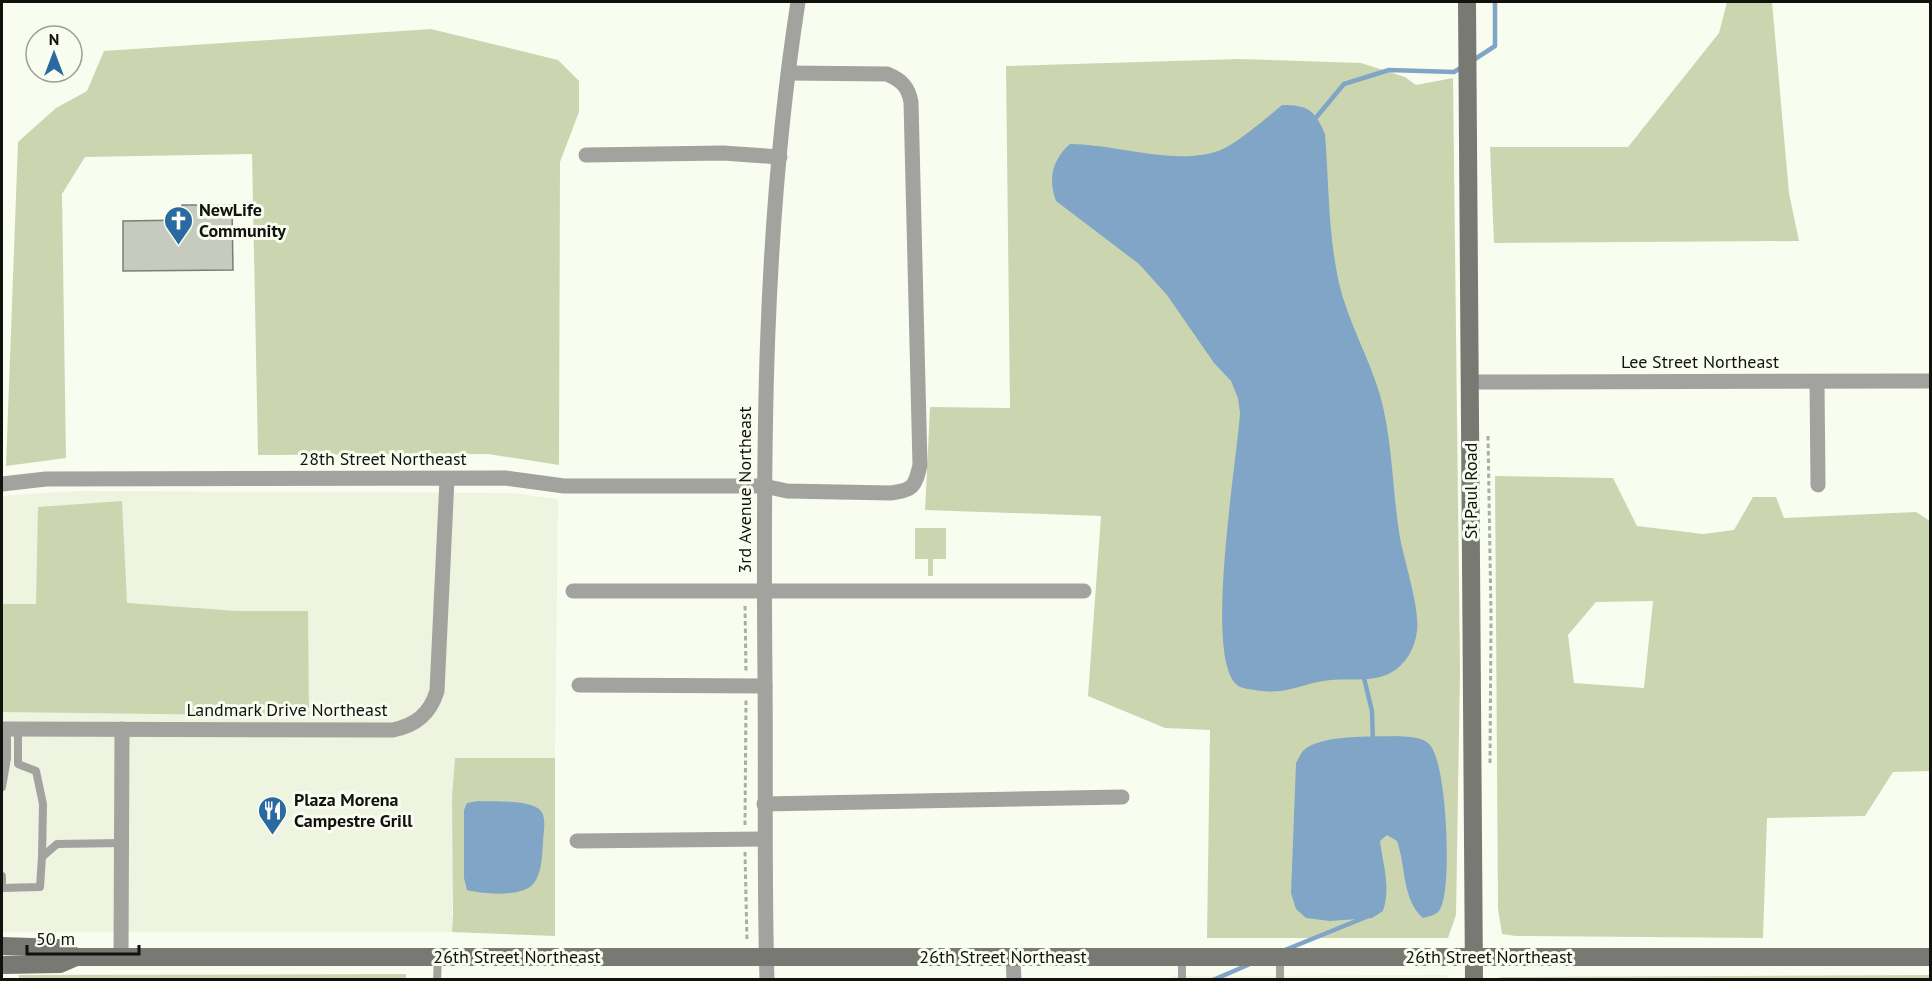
<svg xmlns="http://www.w3.org/2000/svg" width="1932" height="981" viewBox="0 0 1932 981" font-family="'PT Sans',sans-serif">
  <style>
    .built { fill: #eef4df }
    .green { fill: #cbd6b0; fill-rule: evenodd }
    .water { fill: #81a5c7 }
    .lines { fill: none; stroke-linecap: round; stroke-linejoin: round }
    .stream { stroke: #81a5c7; stroke-width: 4.5 }
    .building { fill: #c7cabe; stroke: #7b7e73; stroke-width: 1.5 }
    .path { stroke: #abaea4; stroke-width: 3; stroke-dasharray: 4.5 3; stroke-linecap: butt }
    .lane { stroke: #a2a39e; stroke-width: 8 }
    .street { stroke: #a2a39e; stroke-width: 15 }
    .secondary { stroke: #777972; stroke-width: 18 }
    .labels { text-anchor: middle; stroke-width: 6; stroke-linejoin: round; paint-order: stroke }
    .poi-label { font-size: 18px; font-weight: bold; fill: #11120e; stroke: #f9fdf0; text-anchor: start }
    .street-label { font-size: 18px; fill: #11120e; stroke: #f9fdf0 }
  </style>
  <rect width="100%" height="100%" fill="#f9fdf0"/>
  <g class="built">
    <polygon points="77,491 510,493 558,499 555,758 455,758 452,932 2,932 2,496"/>
    <polygon points="1446,975 1451,979 1172,980 1172,976"/>
  </g>
  <g class="green">
    <polygon points="1727,2 1772,2 1789,193 1799,241 1494,243 1490,147 1628,147 1719,33"/>
    <polygon points="431,29 558,60 579,81 579,112 560,162 559,465 488,454 258,455 252,154 85,157 62,194 66,458 6,466 18,142 56,108 87,91 104,51"/>
    <polygon points="1239,59 1361,63 1405,77 1416,85 1453,78 1460,670 1456,915 1448,938 1207,938 1210,730 1165,728 1088,696 1101,516 925,510 930,407 1010,408 1006,66"/>
    <path d="M1495,476l118,2 24,48 66,8 31,-4 19,-33h23l8,21 132,-6 14,9v250l-37,1 -28,44 -98,2 -4,120 -247,-2 -14,-2 -4,-25zM1653,601l-9,87 -70,-5 -6,-48 28,-33z"/>
    <polygon points="122,501 127,603 237,611 308,611 309,716 2,712 2,604 36,604 38,507"/>
    <polygon points="915,528 946,528 946,559 933,559 933,576 928,576 928,559 915,559"/>
    <polygon points="455,758 555,758 555,936 452,932 453,913 452,797"/>
    <polygon points="406,974 406,980 19,979 19,975"/>
    <polygon points="1930,975 1930,980 1494,979 1502,977"/>
  </g>
  <g class="water">
    <path d="M1282,105c26,0 33,5 43,29 4,49 3,100 14,149 9,39 30,74 41,112 13,47 12,95 20,143 5,25 20,71 17,93 -2,17 -11,33 -25,41 -20,12 -46,5 -69,9 -26,5 -40,14 -68,9 -6,-1 -14,-1 -19,-6 -32,-30 1,-222 4,-271l-2,-15 -7,-17 -17,-18 -47,-68 -28,-31 -83,-63c-8,-22 -4,-41 14,-57 45,0 105,22 148,7 16,-5 51,-35 64,-46z"/>
    <path d="M1396,736c11,1 27,0 34,9 17,19 22,140 11,162 -3,8 -10,9 -18,11 -21,-18 -17,-52 -26,-77l-10,-6 -7,6c3,24 11,46 3,70l-11,7 -42,3 -24,-3 -10,-9 -5,-16 5,-130c2,-3 4,-9 7,-12 16,-17 70,-14 93,-15z"/>
    <path d="M478,801c14,1 54,-2 63,10 6,8 2,23 2,32 -1,13 -1,29 -9,40 -11,15 -52,11 -67,7l-3,-12v-68l3,-7z"/>
  </g>
  <g class="lines">
    <g class="stream">
      <polyline points="1472,61 1495,46 1495,2"/>
      <polyline points="1314,120 1344,84 1389,70 1454,72 1462,67"/>
      <polyline points="1363,674 1372,711 1373,743"/>
      <polyline points="1285,950 1366,917"/>
      <polyline points="1213,980 1250,964"/>
    </g>
  </g>
  <polygon class="building" points="182,205 232,205 233,270 123,271 123,221 183,220"/>
  <g class="lines">
    <g class="path">
      <polyline points="1488,436 1491,616 1490,765"/>
      <polyline points="744,501 745,576"/>
      <polyline points="745,606 746,672"/>
      <polyline points="745,825 746,699"/>
      <polyline points="745,852 747,942"/>
    </g>
    <g class="lane">
      <polyline points="18,729 18,764 36,771 43,804 42,857"/>
      <polyline points="2,787 7,758 7,729"/>
      <polyline points="2,876 2,888 40,887 42,857 57,844 122,843"/>
      <polyline points="1182,957 1182,980"/>
      <polyline points="1280,957 1280,980"/>
      <polyline points="437,980 438,958"/>
    </g>
    <g class="street">
      <polyline points="586,155 723,153 780,157"/>
      <polyline points="1470,382 1930,381"/>
      <polyline points="1817,382 1818,485"/>
      <path d="M2,484l44,-5 459,-1 59,8h200l23,5 104,2c22,-3 24,-6 29,-28l-9,-363c-3,-16 -10,-22 -24,-28l-98,-1"/>
      <polyline points="573,591 1084,591"/>
      <polyline points="579,685 765,686"/>
      <path d="M2,729l391,1c23,-5 37,-16 44,-39l10,-212"/>
      <polyline points="764,804 1122,797"/>
      <polyline points="577,841 764,839"/>
      <polyline points="121,957 122,729"/>
      <polyline points="1013,957 1014,980"/>
      <path d="M767,980c-3,-101 -1,-201 -2,-301 -2,-226 -2,-453 33,-677"/>
    </g>
    <g class="secondary">
      <polyline points="1467,2 1474,980"/>
      <polyline points="2,946 60,948 76,957"/>
      <polyline points="2,965 60,964 76,957 1930,957"/>
    </g>
  </g>
  <defs>
    <symbol id="church-pin" viewBox="-11 -11 22 30"><path d="M0 17L-7.5 6A9.5 9.5 0 1 1 7.5 6Z" fill="#296aa0" stroke="#f9fdf0"/><path d="M-1.2-6h2.4v3.5h3.3v2.4h-3.3V6h-2.4V-.1h-3.3v-2.4h3.3Z" fill="#fff"/></symbol>
    <symbol id="restaurant-pin" viewBox="-11 -11 22 30"><path d="M0 17L-7.5 6A9.5 9.5 0 1 1 7.5 6Z" fill="#296aa0" stroke="#f9fdf0"/><path d="M-5-6h1v4h1v-4h1v4h1v-4h1v5L-1.5 .5V6h-2V.5L-5-1ZM5-6V6H3V1.5H1.5Q1.5-4 5-6Z" fill="#fff"/></symbol>
  </defs>
  <g fill-rule="evenodd">
    <use href="#church-pin" x="162" y="204" width="33" height="45"/>
    <use href="#restaurant-pin" x="256" y="794" width="33" height="45"/>
  </g>
  <g class="labels">
    <g class="poi-label">
      <text x="199" y="216">NewLife<tspan x="199" dy="21">Community</tspan></text>
      <text x="294" y="806">Plaza Morena<tspan x="294" dy="21">Campestre Grill</tspan></text>
    </g>
    <g class="street-label">
      <text x="1700" y="368">Lee Street Northeast</text>
      <text x="383" y="465">28th Street Northeast</text>
      <text transform="translate(745 490) rotate(-90)" y="6">3rd Avenue Northeast</text>
      <text transform="translate(1471 491) rotate(-90)" y="6">St Paul Road</text>
      <text x="287" y="716">Landmark Drive Northeast</text>
      <text x="517" y="963">26th Street Northeast</text>
      <text x="1003" y="963">26th Street Northeast</text>
      <text x="1489" y="963">26th Street Northeast</text>
    </g>
  </g>
  <rect width="1932" height="981" fill="none" stroke="#11120e" stroke-width="6"/>
  <g transform="translate(54 54)"><circle r="28" fill="#f9fdf0" stroke="#9c9f96" stroke-width="1.5"/>
  <path d="M0-4.5L10 22L0 15L-10 22Z" fill="#296aa0"/>
  <text y="-9" font-size="16" font-weight="bold" text-anchor="middle" fill="#11120e">N</text>
  </g>
  <path d="M27 945v9h112v-9" fill="none" stroke="#11120e" stroke-width="3"/>
  <text x="36" y="945" font-size="18" fill="#11120e" stroke="#f9fdf0" stroke-width="4.5" paint-order="stroke">50 m</text>
</svg>
